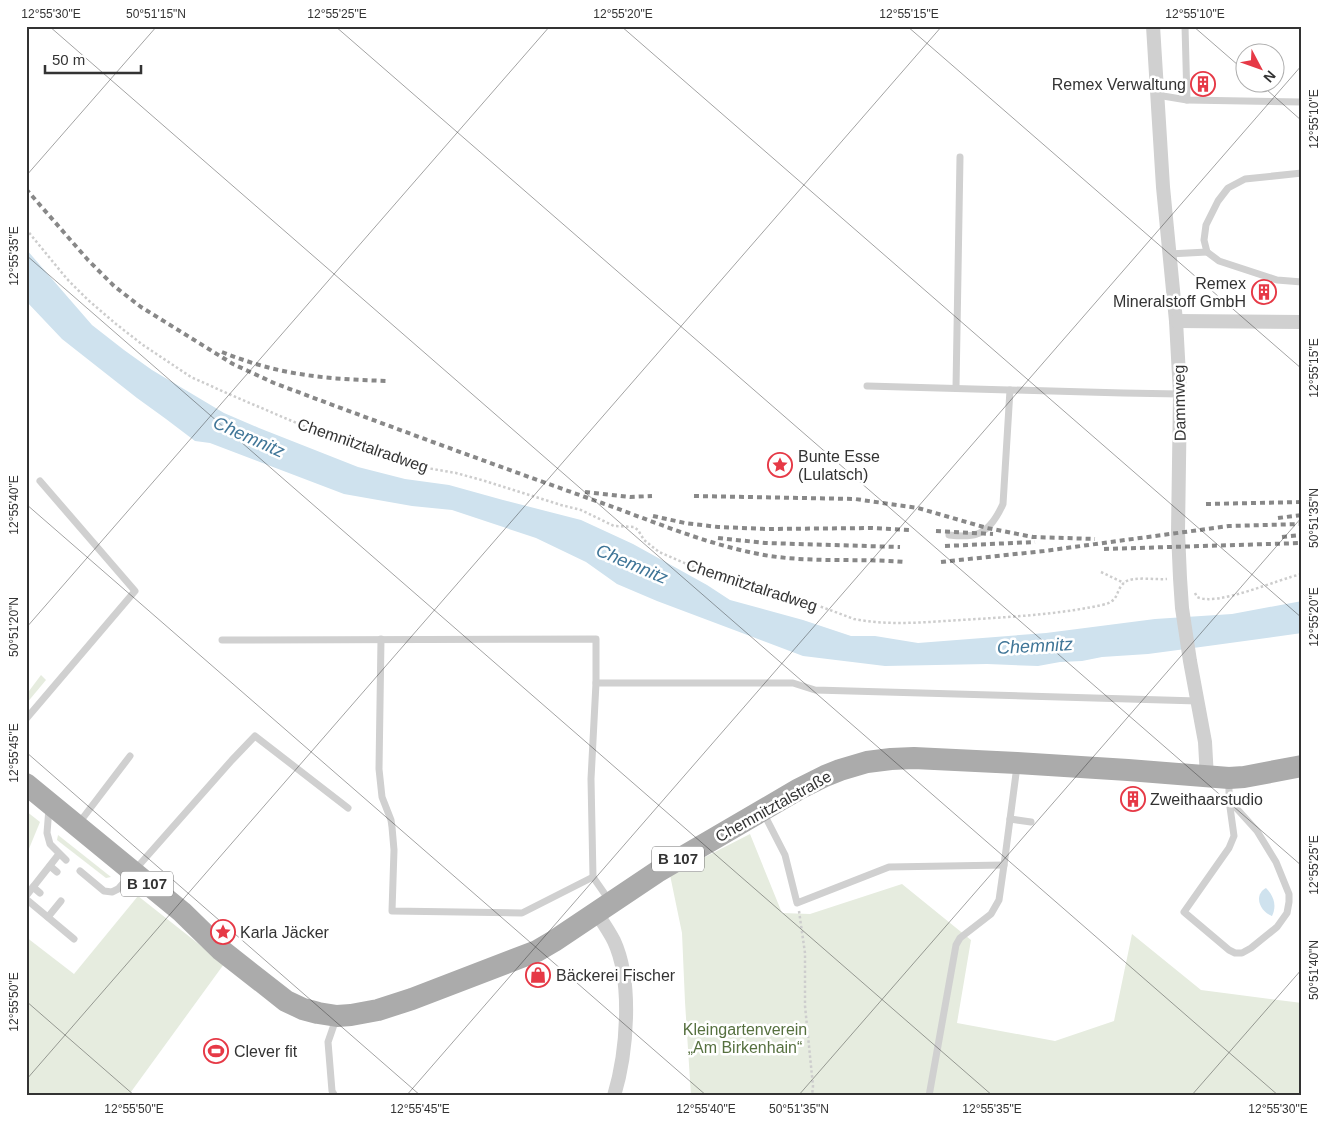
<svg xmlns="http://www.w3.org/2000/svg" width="1328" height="1122" viewBox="0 0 1328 1122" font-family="Arial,sans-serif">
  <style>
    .green { fill: #e6ecdf }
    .water { fill: #cfe2ee }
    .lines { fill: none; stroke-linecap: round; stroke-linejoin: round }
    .path { stroke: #cdcdcd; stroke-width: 2.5; stroke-dasharray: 2.5 2.5; stroke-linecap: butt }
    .lane { stroke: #d0d0d0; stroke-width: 7 }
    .street { stroke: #d0d0d0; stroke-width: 14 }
    .primary { stroke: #ababab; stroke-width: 22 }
    .rail { stroke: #888; stroke-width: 4; stroke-dasharray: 5 4; stroke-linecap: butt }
    .ticks { fill: none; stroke: #333; stroke-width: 1; stroke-opacity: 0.45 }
    .labels { text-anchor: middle; stroke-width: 5; stroke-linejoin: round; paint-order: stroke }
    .shield { fill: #fff; stroke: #707070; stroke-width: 1 }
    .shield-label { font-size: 15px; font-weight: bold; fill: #333 }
    .poi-label { font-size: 16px; fill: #333; stroke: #fff; text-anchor: start }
    .street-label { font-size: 16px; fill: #333; stroke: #fff }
    .park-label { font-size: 16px; fill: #56703f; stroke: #fff }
    .water-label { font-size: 18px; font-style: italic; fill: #3f7597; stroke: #fff }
    .neatline { fill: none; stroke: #333; stroke-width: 2 }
    .ticks-label { font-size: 12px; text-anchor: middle; fill: #333 }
  </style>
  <rect width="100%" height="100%" fill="#fff"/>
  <g class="green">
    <polygon points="41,675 46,680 26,704 26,695"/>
    <polygon points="26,811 40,822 26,856"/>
    <polygon points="750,834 782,913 810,914 902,884 971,940 957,1023 1055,1041 1114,1021 1132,934 1201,990 1302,1003 1302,1096 691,1096 685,1002 682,933 670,875"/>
    <polygon points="58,835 111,877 106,878 57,840"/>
    <polygon points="138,896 224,964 128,1096 26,1096 26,937 74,974"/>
  </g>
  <g class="water">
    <polygon points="26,249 92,325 124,350 152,370 224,413 259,428 358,467 405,479 449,485 503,500 581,520 633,544 707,585 730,600 803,620 851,636 875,636 918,643 1046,633 1155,619 1232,614 1302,601 1302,633 1208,646 1148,654 1102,657 1082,661 1060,662 1038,666 987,664 885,666 803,656 657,601 617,584 586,562 536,538 452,510 412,506 344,494 210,443 195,441 166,419 137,398 62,339 26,301"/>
    <path d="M1266,888c8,8 11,18 6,28 -12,-4 -19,-21 -6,-28z"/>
  </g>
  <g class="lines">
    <g class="path">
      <path d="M26,229l41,50 21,21 28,24 27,21 48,32 40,18 103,44 87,28 35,6 29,8 76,24 20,5 33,16 20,1 4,3 6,10 15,12 51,22 16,6 69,17 59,22c35,7 72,3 107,1 47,-3 94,-5 141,-15 19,-4 12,-14 23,-23 8,-6 31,-2 42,-3"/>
      <polyline points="1101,572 1124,583"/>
      <path d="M1195,593l2,4c20,10 81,-18 105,-23"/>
      <polyline points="799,911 805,953 805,1006 813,1086 812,1096"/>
    </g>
    <g class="lane">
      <polyline points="1185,26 1187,100"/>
      <polyline points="1157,95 1187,100 1302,102"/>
      <polyline points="1302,173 1245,179 1228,188 1218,201 1206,225 1204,240 1207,252 1219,261 1277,280 1302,282"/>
      <polyline points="1169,254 1207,252"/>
      <polyline points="867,386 1123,393 1180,394"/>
      <polyline points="956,388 960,157"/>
      <path d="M949,535c9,1 20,2 28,-1 13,-4 21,-19 26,-30l7,-114"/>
      <polyline points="381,639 379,769 382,797 391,820 392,827 394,850 392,911 522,913 593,877"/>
      <polyline points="222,640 596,639 596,683 793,683 815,690 1198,701"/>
      <polyline points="596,683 591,779 593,877 609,900"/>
      <polyline points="26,719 135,591 40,481"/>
      <polyline points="1229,781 1229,800 1257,831 1276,862 1289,894 1289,902 1287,913 1277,927 1251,948 1242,953 1235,953 1229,950 1184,912 1229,848 1234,836 1229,800"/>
      <polyline points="49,808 47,833 50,844 66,860"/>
      <polyline points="763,812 785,855 797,903 889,867 1004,865"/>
      <polyline points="1010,819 1031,822"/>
      <polyline points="79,823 130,756"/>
      <polyline points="50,866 57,872"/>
      <polyline points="80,871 104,891 112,892 118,889 232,760 255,736 348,808"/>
      <polyline points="33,887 40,893"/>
      <polyline points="26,896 59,854"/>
      <polyline points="26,899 74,939"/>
      <polyline points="48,917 61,901"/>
      <polyline points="335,1096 332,1091 328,1042 336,1019"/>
      <polyline points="929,1096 956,945 960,938 991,914 999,900 1004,865 1017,766"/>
    </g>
    <g class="street">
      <polyline points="1153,26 1163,187 1176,321 1180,394 1178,532 1180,578 1182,608 1190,661 1205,742 1207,778"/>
      <polyline points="1176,321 1302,322"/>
      <path d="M596,912c6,9 13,19 18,29 19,41 13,112 0,155"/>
    </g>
    <polyline class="primary" points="26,784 182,912 221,950 286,1001 303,1009 318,1013 337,1016 351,1015 378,1010 412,999 537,951 554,941 657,872 799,789 825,776 840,770 867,762 891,759 914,758 1017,763 1128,770 1229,778 1244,777 1302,766"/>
    <g class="rail">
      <path d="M26,189l62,71 26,26 27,21 92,57 41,19c109,41 218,81 328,120 53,19 106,42 162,52 46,8 94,3 140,7"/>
      <path d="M222,352c25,10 51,18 78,22 29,5 59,6 88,7"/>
      <polyline points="585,492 630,497 652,496"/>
      <polyline points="694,496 855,499 918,508 987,528 1033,537 1095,539"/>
      <polyline points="1206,504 1302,502"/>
      <polyline points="653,516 685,523 718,527 768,529 872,528 909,530"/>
      <polyline points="1278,518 1302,515"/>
      <polyline points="936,531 993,534"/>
      <polyline points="1282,537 1302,535"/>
      <polyline points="718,538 765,543 900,547"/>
      <polyline points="945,546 1035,542"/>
      <polyline points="1104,549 1302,543"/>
      <polyline points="941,562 1044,551 1229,526 1302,524"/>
    </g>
  </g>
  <path class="ticks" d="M49,26l1230,1070M335,26l967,840M621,26l681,592M907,26l395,343M1193,26l53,46M1258,82l44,39M26,176l131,-150M26,255l967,841M26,504l681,592M26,628l524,-602M26,752l395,344M26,1001l109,95M26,1080l916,-1054M406,1096l896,-1031M798,1096l504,-579M1191,1096l111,-127"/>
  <defs>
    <symbol id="building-ring" viewBox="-11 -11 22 22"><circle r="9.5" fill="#fff" stroke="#e63946" stroke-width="1.5"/><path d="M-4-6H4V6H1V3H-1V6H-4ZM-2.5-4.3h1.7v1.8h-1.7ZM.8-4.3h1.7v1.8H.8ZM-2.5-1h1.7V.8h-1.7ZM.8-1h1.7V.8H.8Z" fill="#e63946"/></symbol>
    <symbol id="sight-ring" viewBox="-11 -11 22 22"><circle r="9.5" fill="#fff" stroke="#e63946" stroke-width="1.5"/><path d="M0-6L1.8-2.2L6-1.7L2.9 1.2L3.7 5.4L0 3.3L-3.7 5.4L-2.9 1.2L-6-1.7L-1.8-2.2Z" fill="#e63946"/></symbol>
    <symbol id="shop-ring" viewBox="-11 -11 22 22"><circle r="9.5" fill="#fff" stroke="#e63946" stroke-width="1.5"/><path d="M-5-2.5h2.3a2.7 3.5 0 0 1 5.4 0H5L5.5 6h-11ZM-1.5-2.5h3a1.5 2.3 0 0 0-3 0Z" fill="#e63946"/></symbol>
    <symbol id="stadium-ring" viewBox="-11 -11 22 22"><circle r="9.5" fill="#fff" stroke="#e63946" stroke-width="1.5"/><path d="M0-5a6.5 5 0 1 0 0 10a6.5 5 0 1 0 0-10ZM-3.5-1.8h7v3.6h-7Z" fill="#e63946"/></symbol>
  </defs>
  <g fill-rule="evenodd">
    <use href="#building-ring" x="1189" y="70" width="28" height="28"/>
    <use href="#building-ring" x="1250" y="278" width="28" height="28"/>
    <use href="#sight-ring" x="766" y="451" width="28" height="28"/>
    <use href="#building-ring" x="1119" y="785" width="28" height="28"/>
    <use href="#sight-ring" x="209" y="918" width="28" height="28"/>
    <use href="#shop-ring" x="524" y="961" width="28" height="28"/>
    <use href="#stadium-ring" x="202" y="1037" width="28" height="28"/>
  </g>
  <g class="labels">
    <g class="shield">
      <rect x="652" y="846.5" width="52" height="25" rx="4"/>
      <rect x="121" y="871.5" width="52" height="25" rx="4"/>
    </g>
    <g class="shield-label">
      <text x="678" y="864">B 107</text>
      <text x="147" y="889">B 107</text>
    </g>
    <g class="poi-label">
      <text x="1186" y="90" text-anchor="end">Remex Verwaltung</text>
      <text x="1246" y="289" text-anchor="end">Remex<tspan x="1246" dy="18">Mineralstoff GmbH</tspan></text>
      <text x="798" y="462">Bunte Esse<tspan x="798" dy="18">(Lulatsch)</tspan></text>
      <text x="1150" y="805">Zweithaarstudio</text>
      <text x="240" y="938">Karla Jäcker</text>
      <text x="556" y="981">Bäckerei Fischer</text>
      <text x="234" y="1057">Clever fit</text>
    </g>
    <g class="street-label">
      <text transform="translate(1179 403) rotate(-91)" y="6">Dammweg</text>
      <text transform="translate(363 445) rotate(19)" y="6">Chemnitztalradweg</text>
      <text transform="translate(752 585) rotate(18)" y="6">Chemnitztalradweg</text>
      <text transform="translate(773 806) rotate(-29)" y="6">Chemnitztalstraße</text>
    </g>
    <g class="park-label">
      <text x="745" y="1035">Kleingartenverein<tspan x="745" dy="18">„Am Birkenhain“</tspan></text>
    </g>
    <g class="water-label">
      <text transform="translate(249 437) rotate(24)" y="6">Chemnitz</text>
      <text transform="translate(632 564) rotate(23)" y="6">Chemnitz</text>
      <text transform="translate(1035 646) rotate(-3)" y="6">Chemnitz</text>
    </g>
  </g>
  <rect width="1328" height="1122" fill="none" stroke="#ffffff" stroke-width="55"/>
  <g transform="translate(1260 68) rotate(131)"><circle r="24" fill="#ffffff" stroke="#adadad"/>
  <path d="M0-4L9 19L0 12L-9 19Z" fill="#e63946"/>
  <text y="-8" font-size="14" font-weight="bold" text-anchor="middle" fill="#333333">N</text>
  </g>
  <path d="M45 65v8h96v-8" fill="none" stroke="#333333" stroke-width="2.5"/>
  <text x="52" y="65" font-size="15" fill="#333333" stroke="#ffffff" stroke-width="4" paint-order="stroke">50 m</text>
  <rect x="28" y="28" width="1272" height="1066" class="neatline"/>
  <g class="ticks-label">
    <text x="51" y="18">12°55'30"E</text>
    <text x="156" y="18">50°51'15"N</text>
    <text x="337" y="18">12°55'25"E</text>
    <text x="623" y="18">12°55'20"E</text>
    <text x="909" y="18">12°55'15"E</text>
    <text x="1195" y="18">12°55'10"E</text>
    <text transform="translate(1314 119) rotate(-90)" y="4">12°55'10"E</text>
    <text transform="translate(14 256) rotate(-90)" y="4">12°55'35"E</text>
    <text transform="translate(1314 368) rotate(-90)" y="4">12°55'15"E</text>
    <text transform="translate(14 505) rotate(-90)" y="4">12°55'40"E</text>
    <text transform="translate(1314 518) rotate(-90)" y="4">50°51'35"N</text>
    <text transform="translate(1314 617) rotate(-90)" y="4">12°55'20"E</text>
    <text transform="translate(14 627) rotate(-90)" y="4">50°51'20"N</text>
    <text transform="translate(14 753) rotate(-90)" y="4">12°55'45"E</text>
    <text transform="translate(1314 865) rotate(-90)" y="4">12°55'25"E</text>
    <text transform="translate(1314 970) rotate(-90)" y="4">50°51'40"N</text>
    <text transform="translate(14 1002) rotate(-90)" y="4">12°55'50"E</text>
    <text x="134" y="1113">12°55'50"E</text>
    <text x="420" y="1113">12°55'45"E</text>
    <text x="706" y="1113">12°55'40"E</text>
    <text x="799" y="1113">50°51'35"N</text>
    <text x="992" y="1113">12°55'35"E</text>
    <text x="1278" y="1113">12°55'30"E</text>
  </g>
</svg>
